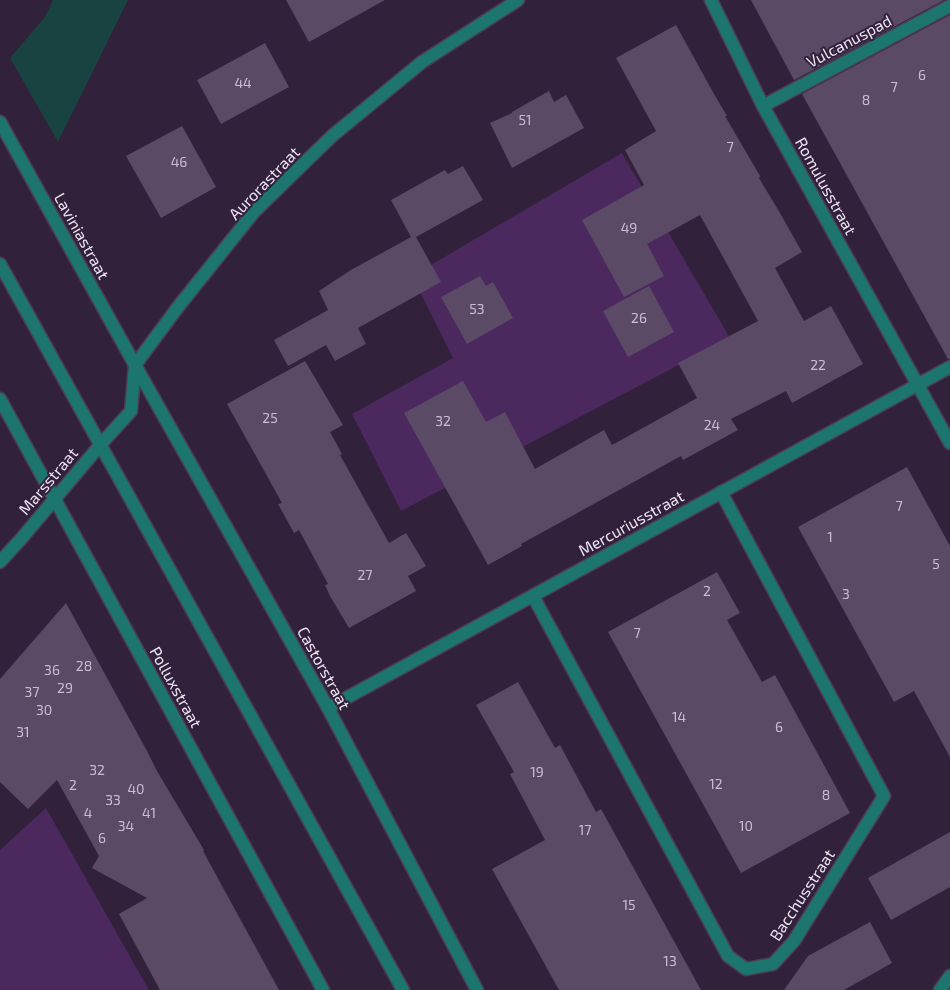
<svg xmlns="http://www.w3.org/2000/svg" width="950" height="990" viewBox="0 0 950 990" font-family="'Exo 2',sans-serif">
  <style>
    .green { fill: #4b285e }
    .water { fill: #184340 }
    .building { fill: #5b4a66 }
    .lines { fill: none; stroke-linecap: round; stroke-linejoin: round }
    .lane-casing { stroke: #4c3c54; stroke-width: 15 }
    .street-casing { stroke: #4c3c54; stroke-width: 15 }
    .lane { stroke: #1c756f; stroke-width: 12 }
    .street { stroke: #1c756f; stroke-width: 12 }
    .labels { text-anchor: middle; stroke-width: 4; stroke-linejoin: round; paint-order: stroke }
    .number-label { font-size: 14px; fill: #cabed1 }
    .street-label { font-size: 16px; fill: #efe4f5; stroke: #31213a }
  </style>
  <rect width="100%" height="100%" fill="#31213a"/>
  <g class="green">
    <polygon points="622,153 730,338 401,511 352,414 453,358 412,276"/>
    <polygon points="46,808 149,990 0,990 0,850"/>
  </g>
  <polygon class="water" points="53,0 128,0 58,142 10,58 45,17"/>
  <g class="building">
    <polygon points="286,0 385,0 309,42"/>
    <polygon points="751,0 944,0 794,80"/>
    <polygon points="950,15 950,359 948,359 802,94"/>
    <polygon points="676,25 714,94 727,116 725,116 760,176 759,178 780,213 802,252 775,268 804,321 831,306 863,364 792,403 786,391 731,419 738,430 683,460 681,456 521,544 522,546 488,565 404,413 463,381 486,422 505,412 535,469 604,430 612,445 697,398 678,363 758,321 700,215 647,244 664,276 624,297 582,220 644,185 625,150 656,131 616,58"/>
    <polygon points="265,43 289,87 221,124 197,80"/>
    <polygon points="549,91 554,102 566,95 584,128 512,168 490,123 512,113 512,112"/>
    <polygon points="182,126 216,187 161,218 126,156"/>
    <polygon points="463,166 483,200 416,237 441,282 358,328 366,344 335,361 326,345 288,366 274,340 328,310 319,291 351,270 411,237 391,200 445,170 448,174"/>
    <polygon points="480,276 486,286 493,282 513,318 467,344 441,297"/>
    <polygon points="649,286 674,332 628,357 603,311"/>
    <polygon points="305,361 343,425 330,432 342,454 340,455 389,543 406,533 426,566 408,576 416,591 349,628 330,596 325,585 328,584 299,530 294,533 278,504 282,503 227,404"/>
    <polygon points="907,467 950,546 950,757 914,691 894,702 798,527"/>
    <polygon points="717,572 740,613 727,620 762,682 775,675 850,813 741,873 608,632"/>
    <polygon points="66,603 147,751 157,771 204,850 203,851 279,990 160,990 119,914 147,898 92,868 99,856 57,780 28,809 0,782 0,679"/>
    <polygon points="518,682 555,748 560,745 596,812 601,809 701,990 559,990 492,869 545,840 510,774 514,772 476,705"/>
    <polygon points="950,832 950,887 891,920 868,878"/>
    <polygon points="870,922 892,963 844,990 784,990 808,956"/>
  </g>
  <g class="lines">
    <defs>
      <polyline id="lane" points="0,264 403,990"/>
      <g id="street">
        <polyline points="711,0 763,106 950,443"/>
        <polyline points="763,106 950,6"/>
        <polyline points="0,122 135,365 328,708 477,990"/>
        <polyline points="0,399 323,990"/>
        <polyline points="0,562 21,539 101,444 131,411 135,365 178,307 254,212 332,136 422,62 518,0"/>
        <polyline points="533,596 728,956 746,969 773,964 794,941 884,796 721,492"/>
        <polyline points="328,708 950,367"/>
        <polyline points="940,990 950,976"/>
      </g>
    </defs>
    <use href="#lane" class="lane-casing"/>
    <use href="#street" class="street-casing"/>
    <use href="#lane" class="lane"/>
    <use href="#street" class="street"/>
  </g>
  <g class="labels">
    <g class="number-label">
      <text x="922" y="80">6</text>
      <text x="243" y="88">44</text>
      <text x="894" y="92">7</text>
      <text x="866" y="105">8</text>
      <text x="525" y="125">51</text>
      <text x="730" y="152">7</text>
      <text x="179" y="167">46</text>
      <text x="629" y="233">49</text>
      <text x="477" y="314">53</text>
      <text x="639" y="323">26</text>
      <text x="818" y="370">22</text>
      <text x="270" y="423">25</text>
      <text x="443" y="426">32</text>
      <text x="712" y="430">24</text>
      <text x="899" y="511">7</text>
      <text x="830" y="542">1</text>
      <text x="936" y="569">5</text>
      <text x="365" y="580">27</text>
      <text x="707" y="596">2</text>
      <text x="846" y="599">3</text>
      <text x="637" y="638">7</text>
      <text x="84" y="671">28</text>
      <text x="52" y="675">36</text>
      <text x="65" y="693">29</text>
      <text x="32" y="697">37</text>
      <text x="44" y="715">30</text>
      <text x="679" y="722">14</text>
      <text x="779" y="732">6</text>
      <text x="23" y="737">31</text>
      <text x="97" y="775">32</text>
      <text x="537" y="777">19</text>
      <text x="716" y="789">12</text>
      <text x="73" y="790">2</text>
      <text x="136" y="794">40</text>
      <text x="826" y="800">8</text>
      <text x="113" y="805">33</text>
      <text x="88" y="818">4</text>
      <text x="149" y="818">41</text>
      <text x="126" y="831">34</text>
      <text x="746" y="831">10</text>
      <text x="585" y="835">17</text>
      <text x="102" y="843">6</text>
      <text x="629" y="910">15</text>
      <text x="670" y="966">13</text>
    </g>
    <g class="street-label">
      <text transform="translate(849 41) rotate(-28)" y="6">Vulcanuspad</text>
      <text transform="translate(264 183) rotate(-46)" y="6">Aurorastraat</text>
      <text transform="translate(826 186) rotate(61)" y="6">Romulusstraat</text>
      <text transform="translate(82 236) rotate(61)" y="6">Laviniastraat</text>
      <text transform="translate(48 481) rotate(-50)" y="6">Marsstraat</text>
      <text transform="translate(631 523) rotate(-29)" y="6">Mercuriusstraat</text>
      <text transform="translate(324 668) rotate(61)" y="6">Castorstraat</text>
      <text transform="translate(176 687) rotate(61)" y="6">Polluxstraat</text>
      <text transform="translate(802 895) rotate(-57)" y="6">Bacchusstraat</text>
    </g>
  </g>
</svg>
